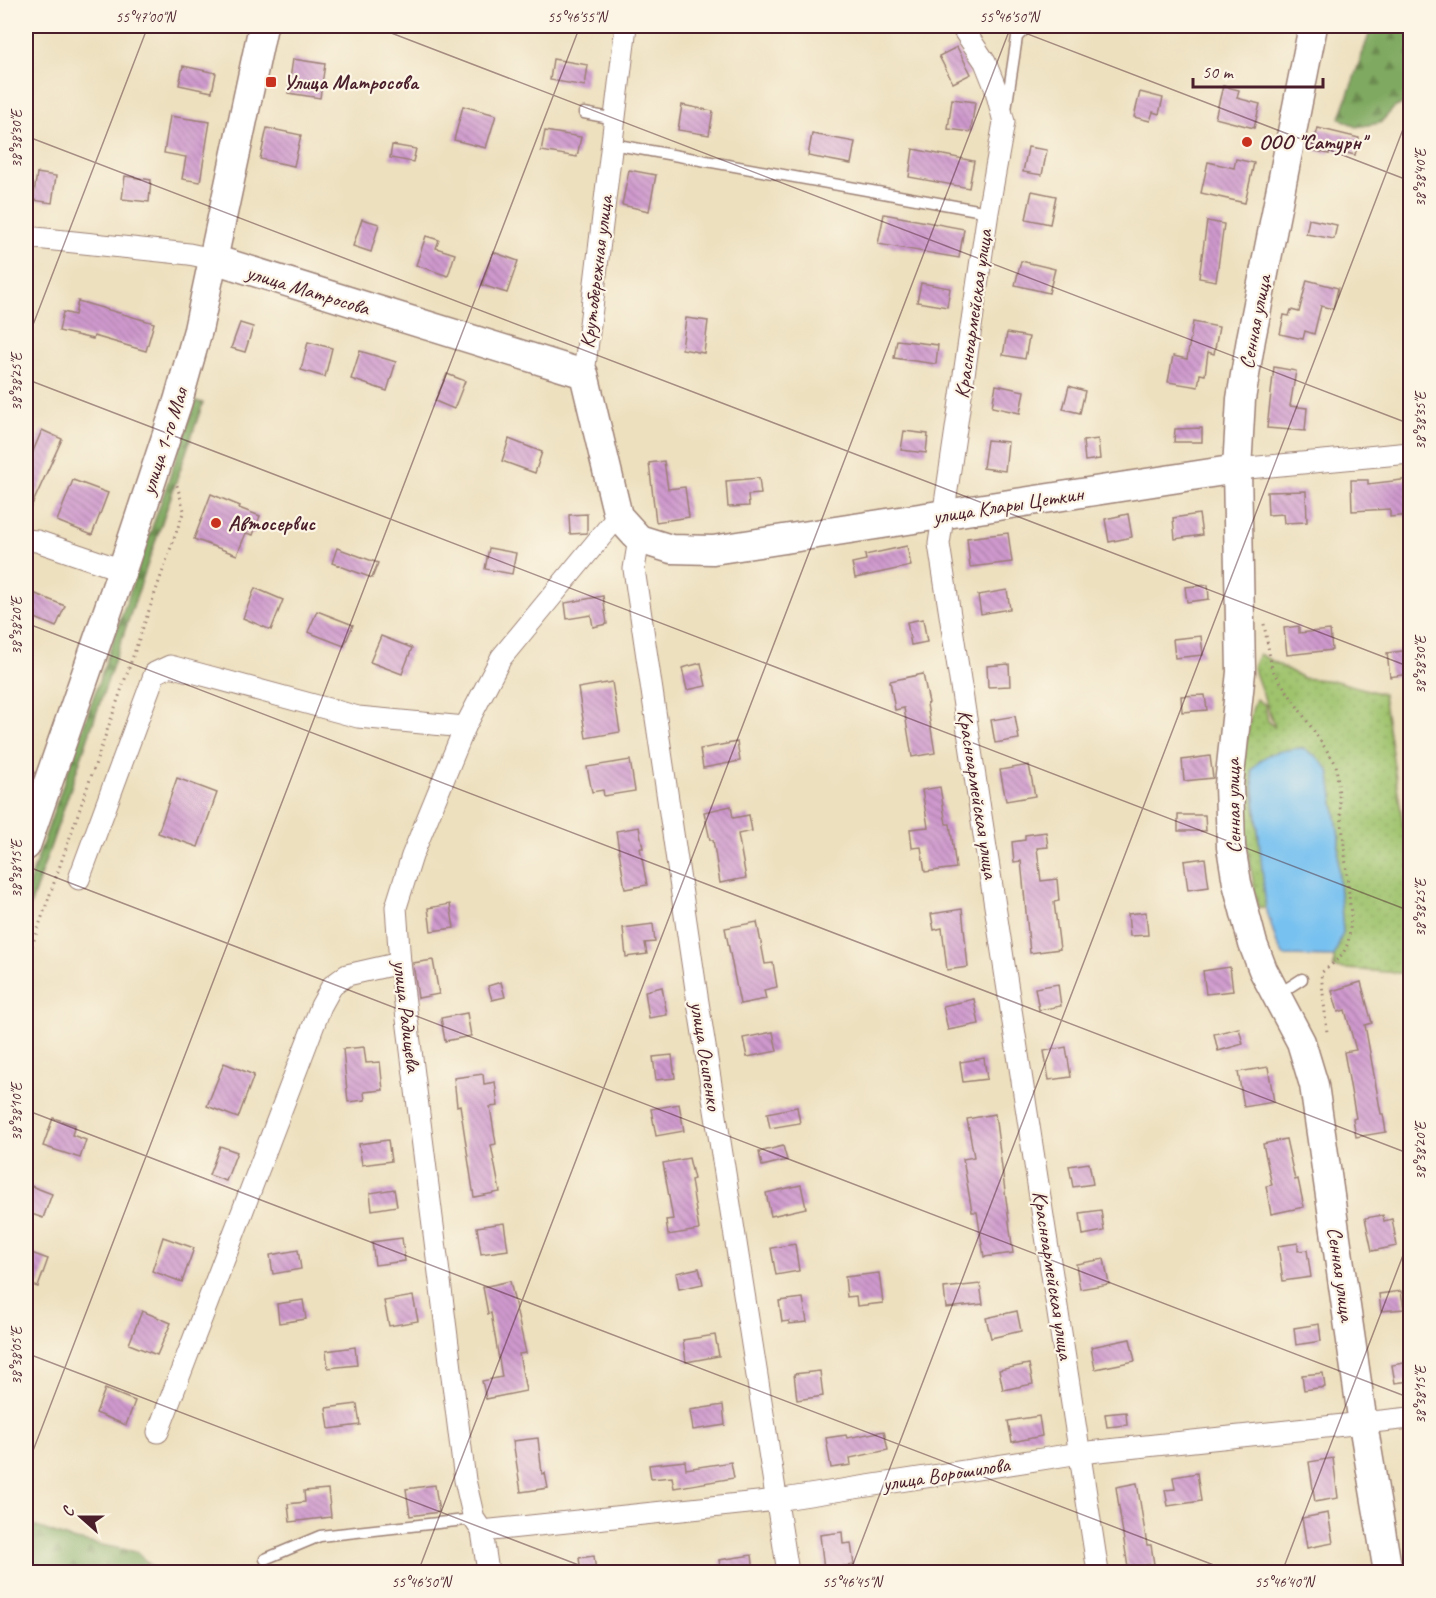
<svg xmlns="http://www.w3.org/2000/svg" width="1436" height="1598" viewBox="0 0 1436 1598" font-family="Caveat,sans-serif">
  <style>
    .forest { fill: url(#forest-firs); stroke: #646446; stroke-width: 1.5 }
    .park { fill: url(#park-dots); stroke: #74714c; stroke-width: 1.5 }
    .water { fill: #77c1f0; stroke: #60708e; stroke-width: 1.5 }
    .building { fill: url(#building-back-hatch) }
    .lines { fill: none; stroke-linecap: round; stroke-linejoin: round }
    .lane-casing { stroke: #9c8075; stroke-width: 13 }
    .street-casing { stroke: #9c8075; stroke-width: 23 }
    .secondary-casing { stroke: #9c8075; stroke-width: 31 }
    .path { stroke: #9c8075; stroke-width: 3; stroke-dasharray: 1.5 4.5; stroke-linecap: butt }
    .lane { stroke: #fff; stroke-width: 10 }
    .street { stroke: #fff; stroke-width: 21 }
    .secondary { stroke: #fff; stroke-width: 28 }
    .ticks { fill: none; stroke: #4a1f2b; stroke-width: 1.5; stroke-opacity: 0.45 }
    .poi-dot { fill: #c8321e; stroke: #fcf5e5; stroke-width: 2 }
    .labels { text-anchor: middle; stroke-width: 4.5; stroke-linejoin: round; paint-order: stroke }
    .poi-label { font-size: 21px; font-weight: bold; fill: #4a1f2b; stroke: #fcf5e5; text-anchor: start }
    .street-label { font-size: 21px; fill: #4a1f2b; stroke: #fcf5e5 }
    .neatline { fill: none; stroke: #4a1f2b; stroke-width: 2 }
    .ticks-label { font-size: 15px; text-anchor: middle; fill: #4a1f2b }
  </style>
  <defs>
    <pattern id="forest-firs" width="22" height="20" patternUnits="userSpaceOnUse" patternTransform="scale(1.5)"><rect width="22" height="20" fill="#7fa960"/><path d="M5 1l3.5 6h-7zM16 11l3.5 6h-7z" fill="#6a894f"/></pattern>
    <pattern id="park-dots" width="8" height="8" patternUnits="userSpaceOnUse" patternTransform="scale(1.5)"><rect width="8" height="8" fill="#9fc36d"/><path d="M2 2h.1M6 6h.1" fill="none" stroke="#8aa75f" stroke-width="1.8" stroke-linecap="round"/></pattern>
    <pattern id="building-back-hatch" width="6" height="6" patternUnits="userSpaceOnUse" patternTransform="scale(1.5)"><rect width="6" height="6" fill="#cf9ace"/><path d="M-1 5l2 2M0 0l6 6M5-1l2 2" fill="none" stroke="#aa7da7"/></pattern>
  </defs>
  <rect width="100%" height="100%" fill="#fcf5e5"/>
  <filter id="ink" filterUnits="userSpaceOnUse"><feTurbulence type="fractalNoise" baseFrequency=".0167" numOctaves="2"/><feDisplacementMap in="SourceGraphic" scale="12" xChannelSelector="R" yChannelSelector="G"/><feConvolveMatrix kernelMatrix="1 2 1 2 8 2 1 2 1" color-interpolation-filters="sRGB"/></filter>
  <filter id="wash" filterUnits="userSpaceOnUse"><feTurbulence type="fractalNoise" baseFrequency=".008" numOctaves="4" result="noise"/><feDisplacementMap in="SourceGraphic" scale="24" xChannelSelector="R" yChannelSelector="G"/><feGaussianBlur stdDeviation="1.35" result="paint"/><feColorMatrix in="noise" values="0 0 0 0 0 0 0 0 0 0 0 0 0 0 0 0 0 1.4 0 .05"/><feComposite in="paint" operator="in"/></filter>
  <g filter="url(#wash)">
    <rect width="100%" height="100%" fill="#ede0bf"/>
    <g class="forest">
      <polygon points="1372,26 1410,26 1410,100 1394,108 1380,123 1356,127 1340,118"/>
      <polygon points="196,401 203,403 26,918 26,892"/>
      <polygon points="26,1523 71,1539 137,1552 154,1569 154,1572 26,1572"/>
    </g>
    <path class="park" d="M1259,654l44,24 33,3 47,13 27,176v104l-76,-6v-11l9,-26 -5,-62 1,-31 -10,-68h-77c1,47 14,92 14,138l-8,-1c-11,-56 -20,-111 -11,-167 2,-15 3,-28 9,-41l9,6 3,16 7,7 -22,-61z"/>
    <path class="water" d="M1302,748l14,8 13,14 10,68 -1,31 5,63 -9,25 -50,-1 -7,-12 -11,-36 -14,-138c13,-19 28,-19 50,-22z"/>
    <g id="blocks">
      <g class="building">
        <polygon points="957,47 971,74 953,83 939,56"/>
        <polygon points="293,59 325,64 320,98 288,93"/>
        <polygon points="553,59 588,65 585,86 550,80"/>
        <polygon points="183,66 216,73 212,92 179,85"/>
        <polygon points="1223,86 1239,90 1237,98 1260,104 1254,128 1215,118"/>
        <polygon points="1140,92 1163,98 1159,114 1153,112 1150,121 1134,117"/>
        <polygon points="952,99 975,102 971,132 948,129"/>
        <polygon points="682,105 713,111 709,135 678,130"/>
        <polygon points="463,106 496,115 486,148 454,140"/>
        <polygon points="170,116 210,122 200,182 182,179 186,157 164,153"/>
        <polygon points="267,128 301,135 294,166 260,159"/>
        <polygon points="1318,128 1359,138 1355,155 1330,149 1329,154 1312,150"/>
        <polygon points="545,131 581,137 577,157 541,151"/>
        <polygon points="812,134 855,142 851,164 808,156"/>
        <polygon points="392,145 416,149 413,162 390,158"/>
        <polygon points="1028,147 1047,150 1042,175 1023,172"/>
        <polygon points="913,149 974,161 969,188 909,177"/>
        <polygon points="1236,159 1254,163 1245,203 1201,193 1208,162 1234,168"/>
        <polygon points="629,170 656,175 649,211 622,205"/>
        <polygon points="37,173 56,176 52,203 33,200"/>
        <polygon points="125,176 151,180 149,202 122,199"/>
        <polygon points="1032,191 1056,196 1050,224 1026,219"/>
        <polygon points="884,214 964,229 959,258 878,244"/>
        <polygon points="362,219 379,224 371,252 353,246"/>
        <polygon points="1309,219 1337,225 1334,239 1306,234"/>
        <polygon points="1207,221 1224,224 1216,281 1199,278"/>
        <polygon points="426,236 439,240 436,248 455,254 448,276 416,265"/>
        <polygon points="493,252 518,261 507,293 482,285"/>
        <polygon points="1021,261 1055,269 1049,293 1015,285"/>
        <polygon points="1307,280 1338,288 1333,309 1321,306 1314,334 1305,331 1303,339 1280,334 1284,315 1289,316 1291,310 1299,312"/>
        <polygon points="921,283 950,288 947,307 917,302"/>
        <polygon points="78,301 154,323 146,351 94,336 93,339 59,331 63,312 75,315"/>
        <polygon points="686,318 708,321 704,353 682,349"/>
        <polygon points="1193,322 1219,327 1214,354 1208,352 1205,375 1200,374 1198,387 1168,382 1173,356 1187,359"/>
        <polygon points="240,323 253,327 245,352 231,348"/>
        <polygon points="1007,333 1029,337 1025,359 1003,355"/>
        <polygon points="897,340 938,345 936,364 894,358"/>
        <polygon points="308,342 332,348 325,377 301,370"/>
        <polygon points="360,351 396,362 387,391 351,379"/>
        <polygon points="1274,367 1296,371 1290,406 1307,408 1305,431 1267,428"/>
        <polygon points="447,374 465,381 454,409 435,401"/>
        <polygon points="996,385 1024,391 1020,413 992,407"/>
        <polygon points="1069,386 1085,391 1080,413 1063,409"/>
        <polygon points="1202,428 1202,442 1174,442 1175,429"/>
        <polygon points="42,430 62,439 26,518 26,468"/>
        <polygon points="904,431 928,434 926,453 901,450"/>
        <polygon points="509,439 542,452 535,473 502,461"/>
        <polygon points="1098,439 1100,459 1085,461 1083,441"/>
        <polygon points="987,440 1008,442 1005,471 983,468"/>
        <polygon points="664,461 668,489 685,487 689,517 656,522 649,463"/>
        <polygon points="759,478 761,494 748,495 749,506 728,507 726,481"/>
        <polygon points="1410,479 1410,515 1390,517 1390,509 1352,511 1351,480 1368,480 1368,484"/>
        <polygon points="73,480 108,493 92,535 57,521"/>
        <polygon points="1306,491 1307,522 1284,523 1283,514 1268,515 1267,492"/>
        <polygon points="211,494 240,506 239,508 260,516 253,535 246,533 237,555 194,539"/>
        <polygon points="587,514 587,533 570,534 569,515"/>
        <polygon points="1128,514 1132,537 1109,542 1105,519"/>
        <polygon points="1199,514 1202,535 1175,539 1173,518"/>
        <polygon points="1008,533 1012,562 970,567 967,538"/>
        <polygon points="907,546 911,566 855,578 852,563 866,560 865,555"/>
        <polygon points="337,548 378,563 372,578 332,563"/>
        <polygon points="489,548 516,553 512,574 485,569"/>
        <polygon points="1208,585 1209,599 1187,602 1185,587"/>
        <polygon points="255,588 283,600 271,630 243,618"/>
        <polygon points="26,590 65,606 56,627 26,614"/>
        <polygon points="1007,590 1010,609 981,614 978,595"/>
        <polygon points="603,596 607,624 593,627 591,615 567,619 565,603"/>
        <polygon points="317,611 353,625 344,646 308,632"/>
        <polygon points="923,619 927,642 911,645 907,622"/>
        <polygon points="1299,626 1299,633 1330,630 1332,650 1287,655 1284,628"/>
        <polygon points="381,636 412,648 402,674 370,662"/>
        <polygon points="1201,636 1203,655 1175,658 1173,639"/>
        <polygon points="1410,650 1410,668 1407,669 1408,674 1390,677 1387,653"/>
        <polygon points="701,663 706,686 687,690 682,668"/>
        <polygon points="1009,664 1010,686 988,687 987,666"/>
        <polygon points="923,674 929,703 927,704 935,753 912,757 904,708 895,710 890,681"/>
        <polygon points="612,682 620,732 586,738 578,688"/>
        <polygon points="1205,695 1207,710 1182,712 1181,696"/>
        <polygon points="1015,716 1019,739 995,743 991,720"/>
        <polygon points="737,742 740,761 703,768 700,749"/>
        <polygon points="1210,756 1213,778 1184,781 1182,760"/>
        <polygon points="630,760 635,791 604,796 603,790 592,792 587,767"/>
        <polygon points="1029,765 1035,796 1006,801 1000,770"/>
        <polygon points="177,778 217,793 198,847 158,833"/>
        <polygon points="940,787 946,824 950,824 956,868 925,872 921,847 912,848 910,829 928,827 922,790"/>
        <polygon points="731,806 733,818 749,815 752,831 738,834 746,878 720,883 713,840 710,840 704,812"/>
        <polygon points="1178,815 1205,815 1206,831 1178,831"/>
        <polygon points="639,827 643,848 640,848 647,885 625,889 616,831"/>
        <polygon points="1046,832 1048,847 1037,848 1041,881 1057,879 1059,901 1054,902 1060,949 1030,953 1021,861 1014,862 1012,842 1025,840 1025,835"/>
        <polygon points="1205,858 1209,887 1188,890 1184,861"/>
        <polygon points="450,904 454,928 431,931 428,908"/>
        <polygon points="962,909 968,967 947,970 942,928 934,930 931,914"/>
        <polygon points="1146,912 1148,935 1130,936 1128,914"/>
        <polygon points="757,922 765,964 773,963 777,987 764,990 766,999 740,1004 725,928"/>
        <polygon points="653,924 655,942 645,943 647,954 626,957 623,928"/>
        <polygon points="433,960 439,994 418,998 413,963"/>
        <polygon points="1230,967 1233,991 1206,994 1203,971"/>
        <polygon points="501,982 505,997 492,1000 488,986"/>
        <polygon points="1361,982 1372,1023 1365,1025 1381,1114 1383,1114 1386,1132 1356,1137 1353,1119 1356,1118 1344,1052 1356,1050 1345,1010 1338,1012 1332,991"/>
        <polygon points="1058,984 1061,1006 1039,1010 1035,988"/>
        <polygon points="662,987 667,1015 649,1018 645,991"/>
        <polygon points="974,999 979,1024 948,1030 943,1006"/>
        <polygon points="467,1013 471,1036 445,1041 441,1018"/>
        <polygon points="1239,1028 1243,1044 1218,1051 1214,1034"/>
        <polygon points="773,1032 777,1051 747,1057 743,1038"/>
        <polygon points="364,1047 366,1063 380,1062 383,1090 364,1092 365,1100 348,1102 343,1049"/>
        <polygon points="1066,1047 1071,1077 1049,1080 1044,1051"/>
        <polygon points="672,1055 675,1078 656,1080 653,1057"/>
        <polygon points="984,1058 987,1079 963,1082 960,1062"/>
        <polygon points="224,1063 254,1075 238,1118 207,1106"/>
        <polygon points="1268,1067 1274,1102 1244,1107 1238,1072"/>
        <polygon points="483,1074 484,1084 495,1082 498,1106 490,1107 496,1144 491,1145 500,1192 474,1197 460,1105 457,1106 454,1078"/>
        <polygon points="679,1104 684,1131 656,1136 651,1109"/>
        <polygon points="797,1107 800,1123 770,1128 767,1113"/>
        <polygon points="995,1114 1013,1253 984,1257 977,1212 972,1212 963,1159 974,1157 967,1119"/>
        <polygon points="53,1118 75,1125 72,1135 86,1140 80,1158 43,1146"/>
        <polygon points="1286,1139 1295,1180 1298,1179 1304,1207 1271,1214 1266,1186 1272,1185 1263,1144"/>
        <polygon points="388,1140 391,1161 362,1165 359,1144"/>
        <polygon points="220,1146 237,1152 226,1181 209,1175"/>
        <polygon points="783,1146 787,1160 762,1166 759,1152"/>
        <polygon points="689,1158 694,1179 691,1180 699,1230 668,1235 666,1220 673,1219 663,1163"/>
        <polygon points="1089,1163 1093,1184 1073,1187 1069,1166"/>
        <polygon points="26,1184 52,1194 43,1218 26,1212"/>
        <polygon points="801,1185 806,1208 771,1216 766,1193"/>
        <polygon points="394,1189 397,1206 372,1210 370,1193"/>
        <polygon points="1101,1210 1104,1231 1083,1235 1080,1213"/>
        <polygon points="1383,1215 1384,1221 1392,1219 1397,1246 1372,1251 1365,1218"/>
        <polygon points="504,1223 508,1250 481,1254 477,1227"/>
        <polygon points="163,1237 194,1248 182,1282 152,1271"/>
        <polygon points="402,1238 405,1261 375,1265 372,1242"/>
        <polygon points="1298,1243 1298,1251 1307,1250 1311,1277 1283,1281 1278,1246"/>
        <polygon points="795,1244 799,1271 776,1275 771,1248"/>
        <polygon points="298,1250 301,1269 273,1274 270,1255"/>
        <polygon points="26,1251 48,1259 38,1287 26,1283"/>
        <polygon points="1104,1259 1109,1284 1080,1289 1076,1264"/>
        <polygon points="699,1268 703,1284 679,1289 676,1273"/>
        <polygon points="879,1273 883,1303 857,1306 856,1296 847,1297 845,1277"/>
        <polygon points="510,1281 526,1353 519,1354 526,1391 486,1399 482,1381 502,1377 491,1313 488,1314 483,1287"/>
        <polygon points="980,1284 983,1304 946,1308 944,1288"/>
        <polygon points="1401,1291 1404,1309 1381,1311 1379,1294"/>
        <polygon points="413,1296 418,1321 389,1326 384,1301"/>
        <polygon points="803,1298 807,1322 789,1324 789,1321 782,1322 779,1301"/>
        <polygon points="303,1300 306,1319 279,1323 277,1304"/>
        <polygon points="142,1311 171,1323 157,1355 129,1344"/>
        <polygon points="1017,1311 1021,1331 991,1338 986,1318"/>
        <polygon points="1319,1324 1321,1341 1296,1345 1294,1328"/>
        <polygon points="715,1335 719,1356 686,1362 683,1340"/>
        <polygon points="1130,1339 1135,1361 1095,1369 1091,1347"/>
        <polygon points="355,1347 357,1365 328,1368 326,1351"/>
        <polygon points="1410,1362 1410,1381 1395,1383 1392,1365"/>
        <polygon points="1029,1364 1033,1384 1003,1390 999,1370"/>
        <polygon points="820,1371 823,1396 797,1400 794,1374"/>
        <polygon points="1323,1373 1325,1387 1304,1390 1302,1375"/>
        <polygon points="105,1389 135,1401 126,1425 96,1413"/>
        <polygon points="357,1404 360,1425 329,1429 326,1408"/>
        <polygon points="723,1405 725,1425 693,1430 690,1410"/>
        <polygon points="1126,1412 1127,1425 1107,1427 1105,1414"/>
        <polygon points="1039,1416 1042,1436 1012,1442 1008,1421"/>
        <polygon points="884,1431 888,1450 850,1458 851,1465 831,1468 826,1438 846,1435 847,1438"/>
        <polygon points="538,1438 542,1474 545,1473 548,1488 521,1492 513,1441"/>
        <polygon points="1333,1458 1338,1498 1315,1502 1309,1462"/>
        <polygon points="685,1461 686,1469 731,1462 734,1478 674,1488 672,1477 651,1479 649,1465"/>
        <polygon points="1197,1473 1201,1501 1168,1506 1165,1490 1175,1489 1173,1477"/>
        <polygon points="1137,1483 1147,1545 1151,1545 1154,1564 1128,1568 1116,1487"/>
        <polygon points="435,1485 439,1512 410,1516 406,1489"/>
        <polygon points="328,1489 331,1517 290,1522 288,1504 305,1502 304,1491"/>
        <polygon points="1328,1513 1333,1543 1307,1548 1302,1518"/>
        <polygon points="842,1532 843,1544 851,1543 854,1565 824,1569 820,1535"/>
        <polygon points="752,1555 754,1572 721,1572 719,1560"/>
        <polygon points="594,1556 596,1572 581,1572 579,1558"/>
      </g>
    </g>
  </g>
  <g filter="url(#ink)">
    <use href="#blocks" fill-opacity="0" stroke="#9c8075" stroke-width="1.5"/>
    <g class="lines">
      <defs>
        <g id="lane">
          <polyline points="1006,110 1017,37 1028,26"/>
          <polyline points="584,113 615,119"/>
          <polyline points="612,144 988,212"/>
          <polyline points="1277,995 1302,979"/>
          <polyline points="265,1559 320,1536 474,1519"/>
        </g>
        <g id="street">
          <polyline points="961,26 985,62 995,87 1004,122 988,212 939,544 1098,1572"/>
          <polyline points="26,237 189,254 213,259"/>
          <polyline points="584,374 626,26"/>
          <polyline points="1237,469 1410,453"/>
          <polyline points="639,539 634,569 697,996 788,1572"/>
          <polyline points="26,540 37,541 122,570"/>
          <polyline points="79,879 155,673 170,666 358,717 465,727"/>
          <polyline points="158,1432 321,1006 332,986 347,975 400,963"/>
          <polyline points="482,1531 777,1500 1080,1453 1410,1418"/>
          <polyline points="488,1572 482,1531 474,1519 465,1480 400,963 396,907 412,856 465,727 501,658 618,516"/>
        </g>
        <g id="secondary">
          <polyline points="1313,26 1251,339 1241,399 1237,469 1241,672 1229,785 1231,847 1237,883 1253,944 1263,970 1301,1042 1314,1085 1363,1424 1388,1572"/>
          <polyline points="213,259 584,374 618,516 639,539 671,549 713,550 1237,469"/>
          <polyline points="26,846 122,570 178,401 198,330 263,26"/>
        </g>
      </defs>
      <use href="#lane" class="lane-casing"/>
      <use href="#street" class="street-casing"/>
      <use href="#secondary" class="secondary-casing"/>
      <g class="path">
        <path d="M1264,624l8,45 64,95 15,151c-2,34 -3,37 -30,58l6,60"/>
        <polyline points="26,963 184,510 176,482"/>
      </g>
      <use href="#lane" class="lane"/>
      <use href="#street" class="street"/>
      <use href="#secondary" class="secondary"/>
    </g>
  </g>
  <path class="ticks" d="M373,26l1037,398M1007,26l403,155M26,136l1384,531M26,343l122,-317M26,379l1384,532M26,623l1384,531M26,866l1384,532M26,1110l1206,462M26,1353l571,219M26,1469l554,-1443M418,1572l593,-1546M850,1572l560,-1461M1282,1572l128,-335"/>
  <g class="poi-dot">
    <rect x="265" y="76" width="12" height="12" rx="3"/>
    <circle cx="1247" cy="142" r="6"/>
    <circle cx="216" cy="523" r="6"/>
  </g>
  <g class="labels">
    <g class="poi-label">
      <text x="283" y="89">Улица Матросова</text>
      <text x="1259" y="149">ООО "Сатурн"</text>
      <text x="228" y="530">Автосервис</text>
    </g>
    <g class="street-label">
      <text transform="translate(596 272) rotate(-83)" y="7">Крутобережная улица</text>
      <text transform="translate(308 290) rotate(17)" y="7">улица Матросова</text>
      <text transform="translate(973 314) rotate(-82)" y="7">Красноармейская улица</text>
      <text transform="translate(1255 322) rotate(-79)" y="7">Сенная улица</text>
      <text transform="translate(164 441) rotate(-72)" y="7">улица 1-го Мая</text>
      <text transform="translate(1008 505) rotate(-9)" y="7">улица Клары Цеткин</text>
      <text transform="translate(978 794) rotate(81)" y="7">Красноармейская улица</text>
      <text transform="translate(1233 806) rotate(-91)" y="7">Сенная улица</text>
      <text transform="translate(407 1016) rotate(83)" y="7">улица Радищева</text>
      <text transform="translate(706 1056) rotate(81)" y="7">улица Осипенко</text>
      <text transform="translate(1341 1274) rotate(82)" y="7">Сенная улица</text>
      <text transform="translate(1053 1275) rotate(81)" y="7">Красноармейская улица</text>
      <text transform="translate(946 1474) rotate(-9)" y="7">улица Ворошилова</text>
    </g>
  </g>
  <rect width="1436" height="1598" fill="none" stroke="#fcf5e5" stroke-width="66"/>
  <g transform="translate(81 1517) rotate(291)" stroke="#fcf5e5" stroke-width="4.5" paint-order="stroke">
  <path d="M0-4.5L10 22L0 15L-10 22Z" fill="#4a1f2b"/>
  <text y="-9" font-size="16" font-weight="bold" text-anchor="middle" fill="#4a1f2b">С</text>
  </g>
  <path d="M1193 78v9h130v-9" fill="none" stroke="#4a1f2b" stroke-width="3"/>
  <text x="1202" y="78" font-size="18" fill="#4a1f2b" stroke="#fcf5e5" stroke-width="4.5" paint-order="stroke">50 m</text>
  <rect x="33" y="33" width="1370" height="1532" class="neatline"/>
  <g class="ticks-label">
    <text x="145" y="22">55°47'00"N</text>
    <text x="577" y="22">55°46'55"N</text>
    <text x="1009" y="22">55°46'50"N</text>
    <text transform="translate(16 139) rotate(-90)" y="5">38°38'30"E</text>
    <text transform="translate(1420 178) rotate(-90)" y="5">38°38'40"E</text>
    <text transform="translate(16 382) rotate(-90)" y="5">38°38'25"E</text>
    <text transform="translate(1420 421) rotate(-90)" y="5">38°38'35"E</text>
    <text transform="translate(16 626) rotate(-90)" y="5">38°38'20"E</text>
    <text transform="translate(1420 665) rotate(-90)" y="5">38°38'30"E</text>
    <text transform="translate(16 869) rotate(-90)" y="5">38°38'15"E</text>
    <text transform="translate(1420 908) rotate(-90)" y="5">38°38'25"E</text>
    <text transform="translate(16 1112) rotate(-90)" y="5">38°38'10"E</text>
    <text transform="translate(1420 1151) rotate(-90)" y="5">38°38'20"E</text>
    <text transform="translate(16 1356) rotate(-90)" y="5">38°38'05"E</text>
    <text transform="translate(1420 1395) rotate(-90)" y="5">38°38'15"E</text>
    <text x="421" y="1587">55°46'50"N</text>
    <text x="852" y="1587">55°46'45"N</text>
    <text x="1284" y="1587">55°46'40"N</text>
  </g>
</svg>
